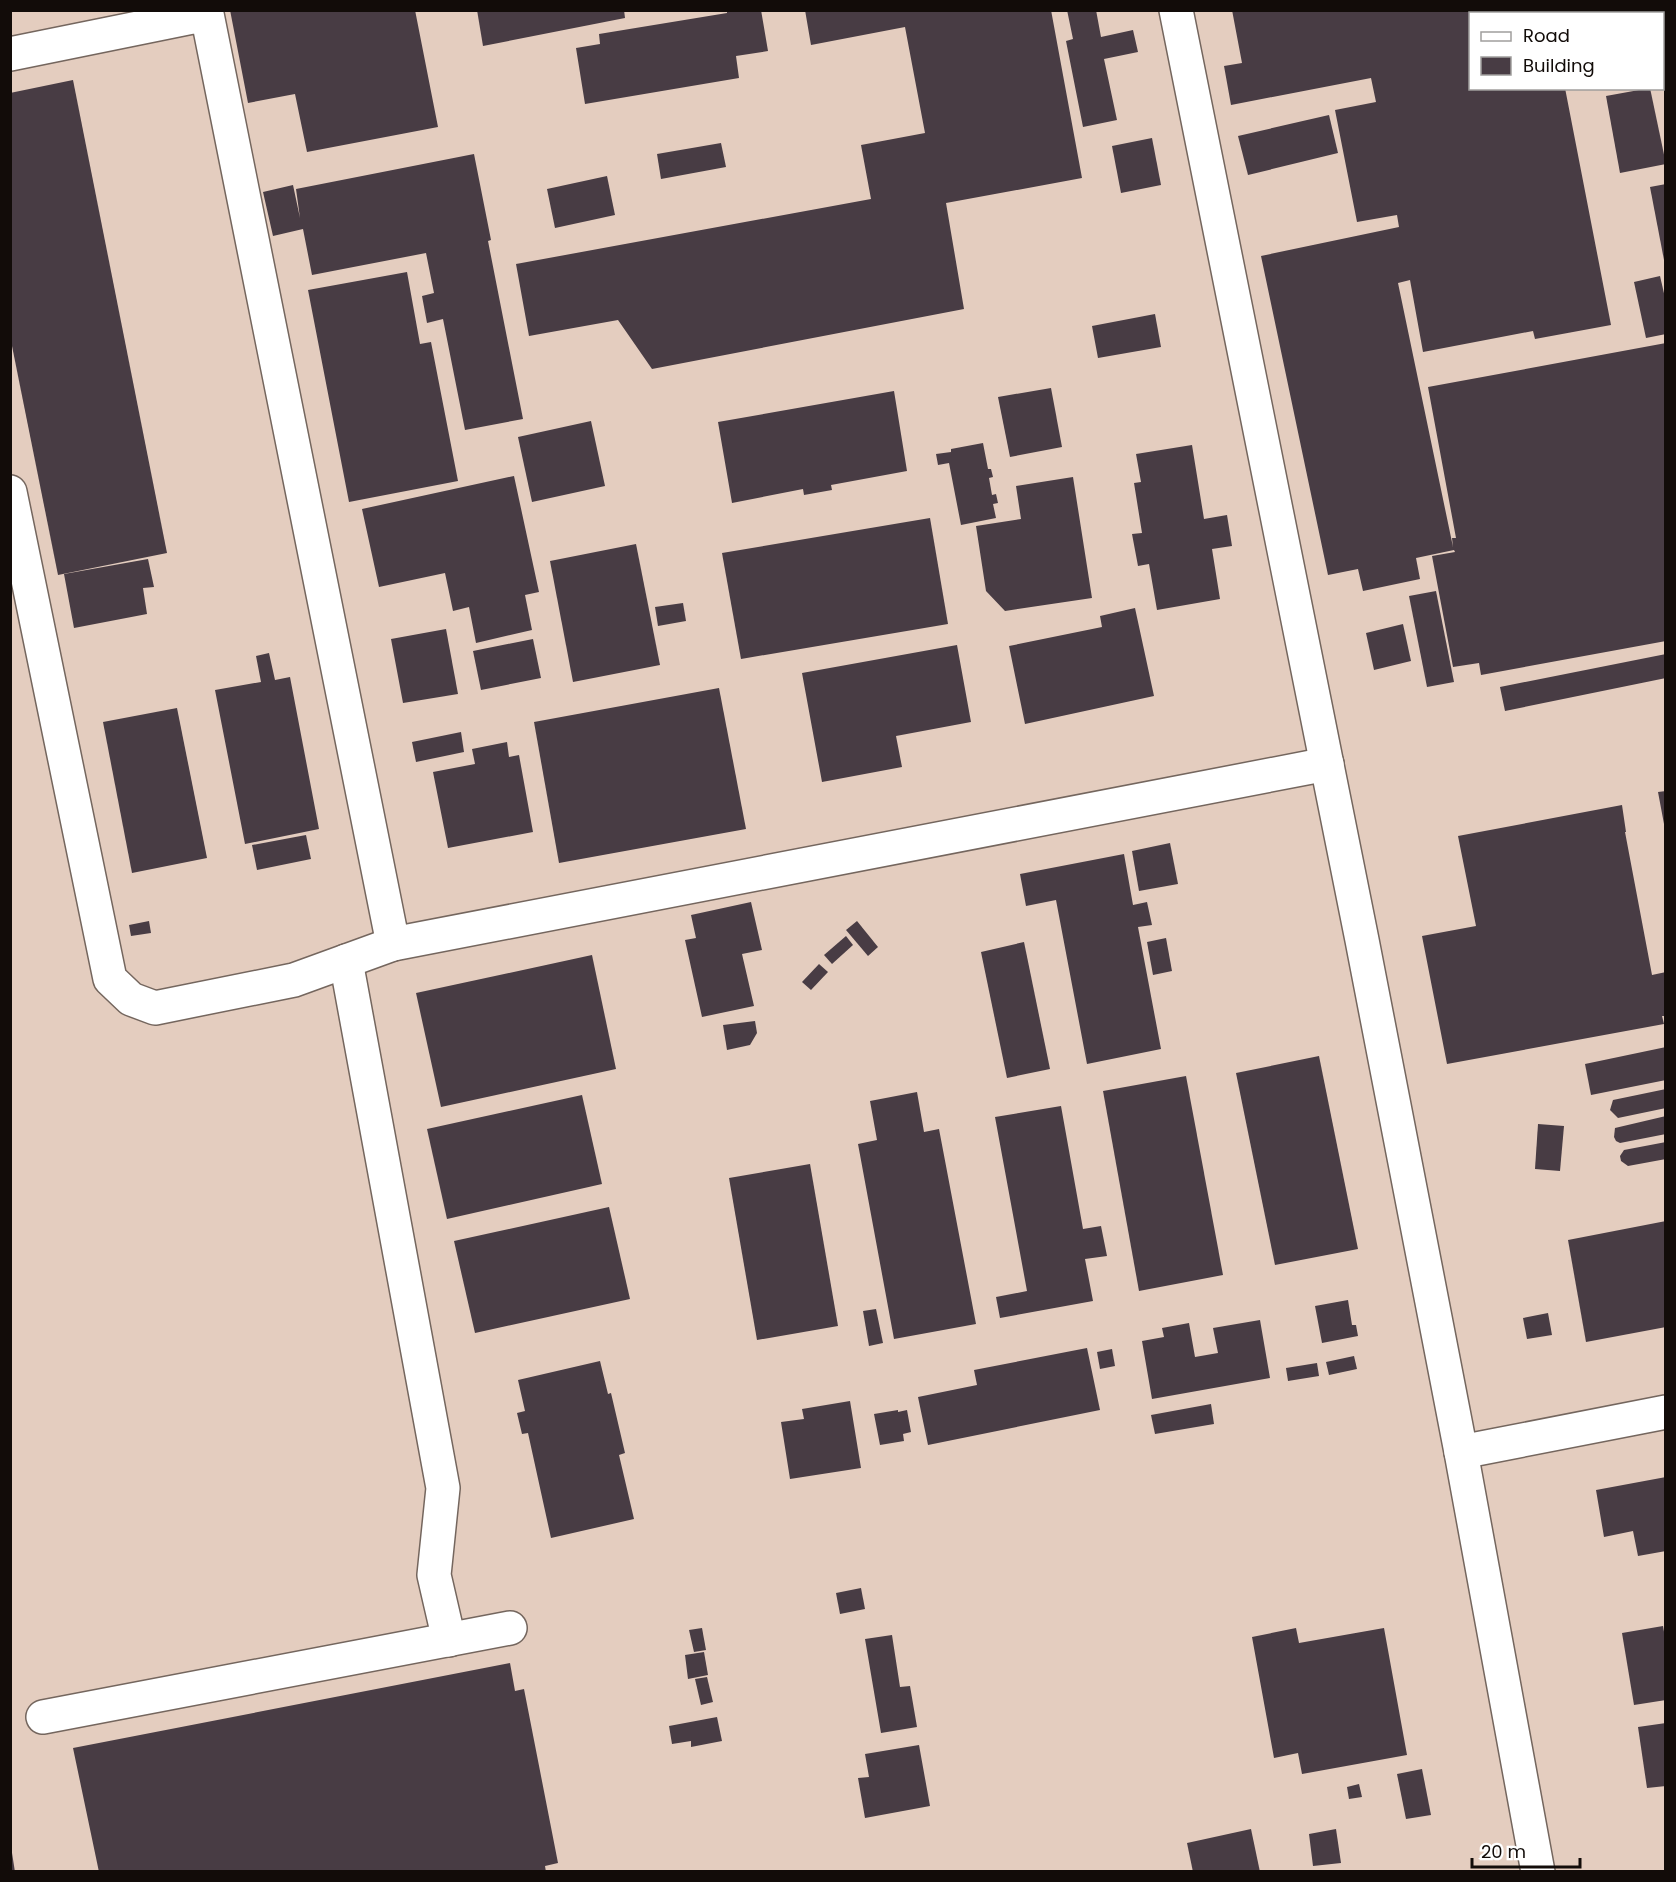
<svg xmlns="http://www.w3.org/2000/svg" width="1676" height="1882" viewBox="0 0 1676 1882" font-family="Poppins,sans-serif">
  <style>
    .built { fill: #e4cdbf; fill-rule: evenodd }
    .building { fill: #483c44 }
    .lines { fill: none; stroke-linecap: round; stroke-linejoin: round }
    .minor-casing { stroke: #74665e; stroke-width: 36 }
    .minor { stroke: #fff; stroke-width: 33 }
  </style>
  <rect width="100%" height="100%" fill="#ebdbd2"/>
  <path class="built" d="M11,11h1654v1860h-1654zM1470,14h192v74h-192z"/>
  <g class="building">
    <polygon points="230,10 415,10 438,127 307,152 295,94 248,103"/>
    <polygon points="477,10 624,10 625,18 483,46"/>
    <polygon points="727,10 761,10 768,51 736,56 739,78 585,104 576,48 600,44 599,34 727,13"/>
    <polygon points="805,10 1051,10 1082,178 946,203 964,309 652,369 618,320 529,336 516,264 871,199 861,145 925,133 905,27 811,45"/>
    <polygon points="1067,10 1096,10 1101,37 1133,30 1138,52 1104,59 1117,120 1083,127 1066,41 1073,39"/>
    <polygon points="1232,10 1550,10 1551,14 1470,14 1470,88 1565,88 1611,325 1535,339 1533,331 1423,352 1410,280 1398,283 1453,547 1452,538 1456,538 1428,387 1666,343 1666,641 1481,675 1479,663 1453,667 1432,556 1455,552 1454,550 1416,558 1420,579 1363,591 1358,569 1328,575 1261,256 1399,227 1397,215 1357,222 1335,110 1376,102 1371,78 1231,105 1224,66 1242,63"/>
    <polygon points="1662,28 1666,28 1666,70 1662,71"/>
    <polygon points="73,80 167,553 58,575 10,336 10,93"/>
    <polygon points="1650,88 1666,164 1620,173 1606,96"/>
    <polygon points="1329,115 1338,153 1248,175 1238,136"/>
    <polygon points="1152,138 1161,185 1121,193 1112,146"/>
    <polygon points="721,143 726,167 661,179 657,154"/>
    <polygon points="474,154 491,240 488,241 523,419 465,430 443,319 427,323 422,296 434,293 426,253 312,275 303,229 273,236 263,192 293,185 300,218 296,189"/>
    <polygon points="607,176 615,215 555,228 547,189"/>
    <polygon points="1666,184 1666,260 1664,260 1650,187"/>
    <polygon points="407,272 420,344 431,342 458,481 349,502 308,290"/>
    <polygon points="1660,276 1666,302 1666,334 1646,338 1634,282"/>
    <polygon points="1155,314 1161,347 1098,358 1092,326"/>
    <polygon points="1051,388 1062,447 1010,457 998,397"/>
    <polygon points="894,391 907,471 831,485 832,490 804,495 803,489 732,503 718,422"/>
    <polygon points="591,421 605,486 532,502 518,437"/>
    <polygon points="983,443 988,469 991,469 993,477 989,478 992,495 996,494 998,503 993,504 996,518 961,525 949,463 938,465 936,454 951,452 951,449"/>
    <polygon points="1192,445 1204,519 1227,515 1232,546 1212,549 1220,599 1157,610 1149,564 1138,566 1132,534 1142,533 1134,483 1141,482 1136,454"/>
    <polygon points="514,476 539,592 525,595 532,630 476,643 469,607 453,611 445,573 379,587 362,509"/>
    <polygon points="1073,477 1092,598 1005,611 986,591 976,526 1021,519 1016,486"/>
    <polygon points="930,518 948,624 741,659 722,553"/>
    <polygon points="636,544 660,665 573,682 550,561"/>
    <polygon points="148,559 154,587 143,588 147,614 74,628 64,574"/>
    <polygon points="1436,591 1454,682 1427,687 1409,596"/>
    <polygon points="683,603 686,621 658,626 655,607"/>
    <polygon points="1135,608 1154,696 1025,724 1009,646 1102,627 1100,616"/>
    <polygon points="1403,624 1411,661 1374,670 1366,633"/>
    <polygon points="446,629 458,694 403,703 391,639"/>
    <polygon points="533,639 541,678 481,690 473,651"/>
    <polygon points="957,645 971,722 896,736 902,767 822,782 802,673"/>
    <polygon points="269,653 275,680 290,677 319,829 245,844 215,690 261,682 256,656"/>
    <polygon points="1666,654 1666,678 1505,711 1500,687"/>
    <polygon points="719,688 746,829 559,863 534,722"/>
    <polygon points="177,708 207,858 132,873 103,722"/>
    <polygon points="461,732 464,752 416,762 412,742"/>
    <polygon points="507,742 509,757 519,755 533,832 448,848 433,772 475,764 472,749"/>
    <polygon points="1666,791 1666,824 1664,824 1658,792"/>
    <polygon points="1622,805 1626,832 1625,832 1652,975 1666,972 1666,1016 1662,1016 1664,1024 1447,1064 1422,936 1476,926 1458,836"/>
    <polygon points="306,835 311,859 257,870 252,845"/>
    <polygon points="1170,843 1178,884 1139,891 1132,851"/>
    <polygon points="1124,854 1133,905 1147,902 1152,925 1138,927 1161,1049 1087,1064 1056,900 1026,906 1020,874"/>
    <polygon points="751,902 762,950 742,954 754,1006 702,1017 685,940 696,938 691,915"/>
    <polygon points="149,921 151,933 131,936 129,925"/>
    <polygon points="857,921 878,947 868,956 846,930"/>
    <polygon points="846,936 853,945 832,964 824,955"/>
    <polygon points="1166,938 1172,971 1153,975 1147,942"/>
    <polygon points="1024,942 1050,1069 1007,1078 981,952"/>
    <polygon points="592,955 616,1069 441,1107 416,993"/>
    <polygon points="819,964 828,972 811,990 802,982"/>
    <polygon points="755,1021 757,1033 750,1045 727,1050 723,1025"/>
    <polygon points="1666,1047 1666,1080 1591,1095 1585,1064"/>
    <polygon points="1319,1056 1358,1249 1275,1265 1236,1073"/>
    <polygon points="1186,1076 1223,1275 1139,1291 1103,1091"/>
    <polygon points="1666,1089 1666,1108 1618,1118 1610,1110 1613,1100"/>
    <polygon points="917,1092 924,1132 939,1129 976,1324 894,1339 858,1144 877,1140 870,1101"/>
    <polygon points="582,1095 602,1184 447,1219 427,1129"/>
    <polygon points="1061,1106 1083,1229 1101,1226 1107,1256 1085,1259 1093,1301 1000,1318 996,1297 1027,1291 995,1117"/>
    <polygon points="1666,1116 1666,1134 1620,1143 1616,1141 1614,1137 1615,1128"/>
    <polygon points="1538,1124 1564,1126 1560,1171 1535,1169"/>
    <polygon points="1666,1142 1666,1159 1628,1166 1621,1161 1620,1156 1624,1150"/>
    <polygon points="810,1164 838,1326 757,1340 729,1178"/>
    <polygon points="609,1207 630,1299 475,1333 454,1241"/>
    <polygon points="1666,1221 1666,1327 1586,1342 1568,1240"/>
    <polygon points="1348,1300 1352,1325 1356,1325 1358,1336 1322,1343 1315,1306"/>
    <polygon points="876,1309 883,1343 869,1346 863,1311"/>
    <polygon points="1548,1313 1552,1335 1527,1339 1523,1318"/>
    <polygon points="1260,1320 1270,1378 1152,1399 1142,1341 1164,1337 1162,1328 1189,1323 1195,1357 1218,1353 1213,1328"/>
    <polygon points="1087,1348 1100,1410 928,1445 918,1397 977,1385 974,1370"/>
    <polygon points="1112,1349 1115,1366 1100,1369 1097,1352"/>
    <polygon points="1354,1356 1357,1369 1329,1375 1326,1362"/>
    <polygon points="600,1361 608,1394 611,1393 625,1453 619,1455 634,1519 551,1538 528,1433 522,1434 517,1413 525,1411 518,1380"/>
    <polygon points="1317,1363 1319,1376 1288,1381 1286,1368"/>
    <polygon points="850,1401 861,1468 790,1479 781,1422 804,1419 802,1409"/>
    <polygon points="1211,1404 1214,1424 1155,1434 1151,1415"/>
    <polygon points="898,1410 898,1412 907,1410 911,1432 903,1434 904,1441 880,1445 874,1414"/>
    <polygon points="1666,1477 1666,1551 1638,1556 1633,1531 1604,1537 1596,1490"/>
    <polygon points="861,1588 865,1609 840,1614 836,1593"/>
    <polygon points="1663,1626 1666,1643 1666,1700 1634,1705 1622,1633"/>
    <polygon points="702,1628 706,1650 694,1652 689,1630"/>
    <polygon points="1296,1628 1299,1643 1384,1628 1407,1755 1302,1774 1298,1753 1274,1758 1252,1637"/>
    <polygon points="892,1635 900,1687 910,1686 917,1727 881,1733 865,1639"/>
    <polygon points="704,1652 708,1675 688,1679 685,1655"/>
    <polygon points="510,1663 515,1691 524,1689 558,1863 545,1866 546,1872 99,1872 73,1748"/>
    <polygon points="707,1677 713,1702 701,1705 695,1679"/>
    <polygon points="717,1717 722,1741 691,1747 691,1741 672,1744 669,1726"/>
    <polygon points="1666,1723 1666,1786 1647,1788 1638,1727"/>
    <polygon points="919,1745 930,1806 865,1818 858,1778 869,1777 865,1754"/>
    <polygon points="1422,1769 1431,1815 1406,1819 1397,1774"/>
    <polygon points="1359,1784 1362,1797 1349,1799 1347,1787"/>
    <polygon points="1251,1829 1260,1872 1193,1872 1187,1843"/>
    <polygon points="1336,1829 1341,1863 1313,1866 1309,1834"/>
    <polygon points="10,1853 12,1853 15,1872 10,1872"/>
  </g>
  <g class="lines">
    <defs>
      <g id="minor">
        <polyline points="1176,10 1362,940 1461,1452 1538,1872"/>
        <polyline points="10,54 207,14 393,944"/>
        <polyline points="10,492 110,979 131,999 155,1008 294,980 393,944 1327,764"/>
        <polyline points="346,961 443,1488 434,1575 449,1640"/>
        <polyline points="1461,1452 1666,1412"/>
        <polyline points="43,1717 510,1628"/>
      </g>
    </defs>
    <use href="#minor" class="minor-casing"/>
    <use href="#minor" class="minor"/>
  </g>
  <rect width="1676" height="1882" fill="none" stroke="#120c09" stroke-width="24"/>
  <rect x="1469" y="12" width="195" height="78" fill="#ffffff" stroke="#a09e9d" stroke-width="1.5"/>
  <rect x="1481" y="32" width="30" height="9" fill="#ffffff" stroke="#a09e9d" stroke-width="1.5"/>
  <text x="1523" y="42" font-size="18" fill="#120c09">Road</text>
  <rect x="1481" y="57" width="30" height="18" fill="#483c44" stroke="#a09e9d" stroke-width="1.5"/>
  <text x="1523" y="72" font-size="18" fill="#120c09">Building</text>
  <path d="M1472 1858v9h108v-9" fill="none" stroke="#120c09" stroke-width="3"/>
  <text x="1481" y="1858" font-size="18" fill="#120c09" stroke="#ffffff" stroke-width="4.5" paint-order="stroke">20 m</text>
</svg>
